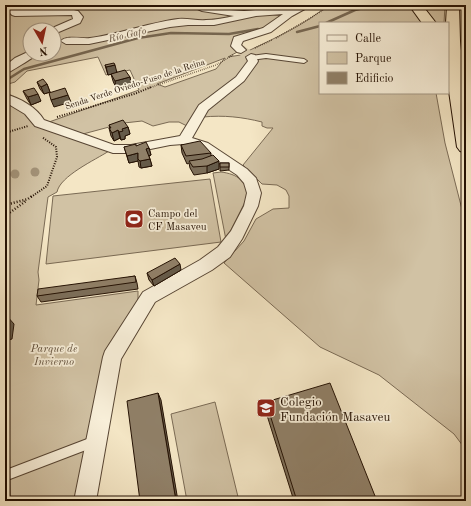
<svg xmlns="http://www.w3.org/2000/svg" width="471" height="506" viewBox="0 0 471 506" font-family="'Old Standard TT',serif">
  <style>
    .green { fill: #d1c2a4; stroke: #7a6a54; fill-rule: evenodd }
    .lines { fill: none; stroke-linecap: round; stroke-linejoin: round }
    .stream { stroke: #766650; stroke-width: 2.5 }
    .street-tunnel { stroke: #d5c6a8; stroke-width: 10; stroke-dasharray: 10 5; stroke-linecap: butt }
    .lane-casing { stroke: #584634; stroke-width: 2 }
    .street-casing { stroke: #584634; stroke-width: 2 }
    .highway-casing { stroke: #241103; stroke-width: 2 }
    .path-far2 { stroke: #241103; stroke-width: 1.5; stroke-dasharray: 0.5 1.5; stroke-linecap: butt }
    .path-far1 { stroke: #241103; stroke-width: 2; stroke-dasharray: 1 1.5; stroke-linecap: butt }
    .path { stroke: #241103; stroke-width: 2.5; stroke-dasharray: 1 2; stroke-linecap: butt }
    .lane { fill: #f8efd9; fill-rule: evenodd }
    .street { fill: #f8efd9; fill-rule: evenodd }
    .highway { fill: #f4e6c5; fill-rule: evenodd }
    .tree { fill: #a39379 }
    .wall { fill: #7c6e59; stroke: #241103 }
    .shaded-wall { fill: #655a49; stroke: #241103 }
    .building { fill: #908068; stroke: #241103 }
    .labels { text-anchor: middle; stroke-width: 3.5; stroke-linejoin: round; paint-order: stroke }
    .far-street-label { font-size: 9px; fill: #241103; stroke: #f8efd9 }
    .far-water-label { font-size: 10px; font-style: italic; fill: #62503d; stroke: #f8efd9 }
    .poi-label { font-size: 11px; fill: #241103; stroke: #f8efd9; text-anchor: start }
    .park-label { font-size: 11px; font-style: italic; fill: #614f3b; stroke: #f8efd9 }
    .near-poi-label { font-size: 13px; fill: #241103; stroke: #f8efd9; text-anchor: start }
  </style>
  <rect width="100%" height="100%" fill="#f4e6c5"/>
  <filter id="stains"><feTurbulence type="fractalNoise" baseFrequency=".005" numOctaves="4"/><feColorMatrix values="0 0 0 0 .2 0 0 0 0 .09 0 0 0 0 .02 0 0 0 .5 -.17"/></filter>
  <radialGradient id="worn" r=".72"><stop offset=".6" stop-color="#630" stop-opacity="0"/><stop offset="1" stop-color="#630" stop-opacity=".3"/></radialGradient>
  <g class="green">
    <path d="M5,5h302l-32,20 -37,14 3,11 -13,7 19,-3 1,-3c27,-13 57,-26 80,-46h82l13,18h-103v70h116l9,50 21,82v225l-12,-16 -75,-59 -59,-28 -96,-84 20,-22 12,-22 17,-10 16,-1v-12l-3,-6 -9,-5 -15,-1 -19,-19 30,-37h-6l-5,-2v-4c-20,-5 -38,-7 -59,-5l4,-7 49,-49v-6l-5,2 -6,14 -37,32 -17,25 -12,-6h-10l-16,4 -11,-5 -18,2 -41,11 -29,-9 -5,-3 90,-32 -9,-20 -24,5 -8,-18 -71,14 -12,11 -10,3v-14l9,-7 -9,-5zM30,30h24v24h-24zM225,58l-9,11 -51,18 -8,-3z"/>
    <polygon points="420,5 445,5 444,23 435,23"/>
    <path d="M5,100l26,18 78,33c-14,9 -49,25 -52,41l-9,5 -10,75 1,8 -3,25 102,-14v14l-64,196h-69z"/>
    <path d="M221,172c16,2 27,9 26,26l-21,42 -13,-67z"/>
    <polygon points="210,179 221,242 46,264 53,196"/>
    <polygon points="215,402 239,501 187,501 171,414"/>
  </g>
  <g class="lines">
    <g class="stream">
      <polyline points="326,23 355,10 376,5"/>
      <polyline points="297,32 320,26"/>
      <polyline points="5,81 24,69 138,38 171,33 229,34 258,29"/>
    </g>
    <polyline class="street-tunnel" points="241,50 251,57"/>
    <defs>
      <g id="lane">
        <polygon points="266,54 304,59 307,61 304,63 266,58 251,60 248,58 251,56"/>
        <polygon points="95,436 99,437 100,441 99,445 10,479 6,478 5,473 6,470"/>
      </g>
      <g id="street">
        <polygon points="9,5 19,5 18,10 70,9 78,11 83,17 80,23 54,34 54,30 50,30 50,29 73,19 72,15 15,16 12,15 8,11"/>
        <path d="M189,5h14l14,4 27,2 68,-6 -20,11 -21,16 -28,9 -2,4 5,5 -5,3 -4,-1 -6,-6 3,-9 29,-9 20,-14 -27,2 -42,9h-26l-18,2 -81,17h-23l-5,-3c5,-6 22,-2 29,-3 30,-4 58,-15 88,-19 10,-1 19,2 28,1 9,0 19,-2 28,-4l-32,-5z"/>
        <path d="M30,51v3h7c-1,2 -30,20 -32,20v-8l10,-8z"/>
        <path d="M251,54l4,1 3,6 -1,2 -13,18 -36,29 -16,28 16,5 39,26 9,9 5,15 -3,13 -16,33 -12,18 -18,13 -57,32 -34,57 -25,142h-22l29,-144 2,-6 38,-59 57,-32 18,-13 13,-16 13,-25 3,-13 -3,-10 -7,-8 -39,-26 -15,-5 -13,1 -39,8h-18l-78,-27 -10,-12 -20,-12v-8c15,4 31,13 39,26l70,25h17l49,-9 19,-31 37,-28 12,-16 -2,-4z"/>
      </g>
      <g id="highway">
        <polygon points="409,5 422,5 436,23 422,23"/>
        <polygon points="447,5 459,5 460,41 466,99 466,153 460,151 457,147 448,84 448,23 446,23"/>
      </g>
    </defs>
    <use href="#lane" class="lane-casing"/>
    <use href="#street" class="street-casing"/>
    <use href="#highway" class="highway-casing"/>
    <g class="path-far2">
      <polyline points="276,38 322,11 328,5"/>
      <polyline points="255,48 272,40"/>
      <polyline points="149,88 216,65 233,55"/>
    </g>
    <g class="path-far1">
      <polyline points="57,117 137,93 151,87"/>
      <polyline points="5,133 28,126"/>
      <polyline points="31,197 47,186 57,157 56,147 42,137"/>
    </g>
    <g class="path">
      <polyline points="5,205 28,199 32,196"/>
      <polyline points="5,216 26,201"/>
    </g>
    <use href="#lane" class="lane"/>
    <use href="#street" class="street"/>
    <use href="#highway" class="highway"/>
  </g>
  <g class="tree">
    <circle cx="35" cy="172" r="4.5"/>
    <circle cx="15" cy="174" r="4.5"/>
  </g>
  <g class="wall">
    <polygon points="105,65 117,72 130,77 131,84 116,88 113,81 111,74 108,75"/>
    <polygon points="37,82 47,84 50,92 44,94 40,89"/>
    <polygon points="23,91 41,101 31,105 27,99"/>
    <polygon points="109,125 128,127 130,134 125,136 125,139 121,140 120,138 114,141 111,136 109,128 110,128"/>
    <polygon points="181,145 211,153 211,156 219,169 207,173 194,175 190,168 189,163 187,164 182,153"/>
    <polygon points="136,146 149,148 151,155 149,156 152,166 141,168 139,167 138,161 129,163 124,147"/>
    <polygon points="220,163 229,163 229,170 220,171"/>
    <polygon points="181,270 154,286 149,280 147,273"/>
    <polygon points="135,276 137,283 138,289 41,302 37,296"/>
    <polygon points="266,402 377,501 294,501 265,409"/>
  </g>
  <g class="shaded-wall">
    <polygon points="115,65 117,73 108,75 106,67"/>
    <polygon points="130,77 131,84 116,88 115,81"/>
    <polygon points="47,84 50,92 44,94 41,87"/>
    <polygon points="38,94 41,101 31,105 28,97"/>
    <polygon points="68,95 71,102 54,107 51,100"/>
    <polygon points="128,127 130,134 125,136 125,139 121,140 119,132 122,129"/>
    <polygon points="118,130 120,138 114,141 112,133"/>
    <polygon points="149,148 151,155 148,156 146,149"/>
    <polygon points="138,153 138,161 129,163 127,156"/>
    <polygon points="150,159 152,166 141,168 140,161"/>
    <polygon points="219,161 219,169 207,173 207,166"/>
    <polygon points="180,264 181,270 154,286 152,280"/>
    <polygon points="6,315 14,324 12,339 5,341 5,328"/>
    <polygon points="158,393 161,400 178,501 176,501"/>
    <polygon points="5,404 9,408 10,501 5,501"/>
  </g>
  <g class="building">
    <polygon points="114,63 115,65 106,67 105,65"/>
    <polygon points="125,70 130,77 115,81 111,74"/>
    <polygon points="43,79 47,84 41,87 37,82"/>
    <polygon points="34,88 38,94 28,97 23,91"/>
    <polygon points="65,88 68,95 51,100 49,93"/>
    <polygon points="123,120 128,127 122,129 123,131 119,132 118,130 112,133 109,128 111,128 109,125"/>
    <polygon points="200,141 211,153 186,156 181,145"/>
    <polygon points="146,142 149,148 146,149 150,159 140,161 138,159 138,153 127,156 124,147 136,144 136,146"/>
    <polygon points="213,155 219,161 207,166 193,167 189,161 202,159"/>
    <rect x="220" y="163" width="9" height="4"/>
    <polygon points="175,258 180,264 152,280 147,273"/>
    <polygon points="135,276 136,282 37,296 38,289"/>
    <polygon points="5,315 6,315 5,328"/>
    <polygon points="330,383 377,501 297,501 266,402"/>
    <polygon points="158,393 176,501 140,501 127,401"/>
  </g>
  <defs>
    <symbol id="stadium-square" viewBox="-11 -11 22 22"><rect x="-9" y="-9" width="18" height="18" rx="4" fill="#8f2418" stroke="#f8efd9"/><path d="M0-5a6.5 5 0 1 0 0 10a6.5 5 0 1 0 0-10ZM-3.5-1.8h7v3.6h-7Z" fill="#fff"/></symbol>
    <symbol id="school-square" viewBox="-11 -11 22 22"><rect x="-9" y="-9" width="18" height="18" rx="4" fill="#8f2418" stroke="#f8efd9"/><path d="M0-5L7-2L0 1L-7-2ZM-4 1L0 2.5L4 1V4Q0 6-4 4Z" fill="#fff"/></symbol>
  </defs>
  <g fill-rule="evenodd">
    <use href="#stadium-square" x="123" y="208" width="22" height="22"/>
    <use href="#school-square" x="255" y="397" width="22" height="22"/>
  </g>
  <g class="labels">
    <g class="far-street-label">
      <text transform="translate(135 84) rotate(-18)" y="3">Senda Verde Oviedo-Fuso de la Reina</text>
    </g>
    <g class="far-water-label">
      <text transform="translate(127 34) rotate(-13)" y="4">Río Gafo</text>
    </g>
    <g class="poi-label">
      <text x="148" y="217">Campo del<tspan x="148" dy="13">CF Masaveu</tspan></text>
    </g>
    <g class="park-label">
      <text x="54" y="352">Parque de<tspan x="54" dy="13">Invierno</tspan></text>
    </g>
    <g class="near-poi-label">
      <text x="280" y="406">Colegio<tspan x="280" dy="15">Fundación Masaveu</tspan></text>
    </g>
  </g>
  <rect width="471" height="506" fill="none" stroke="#f4e6c5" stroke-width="20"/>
  <rect x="6" y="6" width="459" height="494" fill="none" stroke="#241103" stroke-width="2"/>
  <rect x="10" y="10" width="451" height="486" fill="none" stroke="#241103"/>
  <rect x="319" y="22" width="130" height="72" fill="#f8efd9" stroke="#a39683"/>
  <rect x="327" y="35" width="20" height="6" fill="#f8efd9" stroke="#a39683"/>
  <text x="355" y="42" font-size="12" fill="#241103">Calle</text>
  <rect x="327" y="52" width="20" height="12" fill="#d1c2a4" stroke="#a39683"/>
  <text x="355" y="62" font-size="12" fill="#241103">Parque</text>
  <rect x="327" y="72" width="20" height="12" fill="#908068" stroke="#a39683"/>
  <text x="355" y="82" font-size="12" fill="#241103">Edificio</text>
  <g transform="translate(42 42) rotate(171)"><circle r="19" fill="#f8efd9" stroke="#a39683"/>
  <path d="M0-3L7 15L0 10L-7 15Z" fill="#8f2418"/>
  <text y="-6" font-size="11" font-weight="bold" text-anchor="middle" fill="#241103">N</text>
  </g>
  <rect width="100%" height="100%" filter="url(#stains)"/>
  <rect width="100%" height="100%" fill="url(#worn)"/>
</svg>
